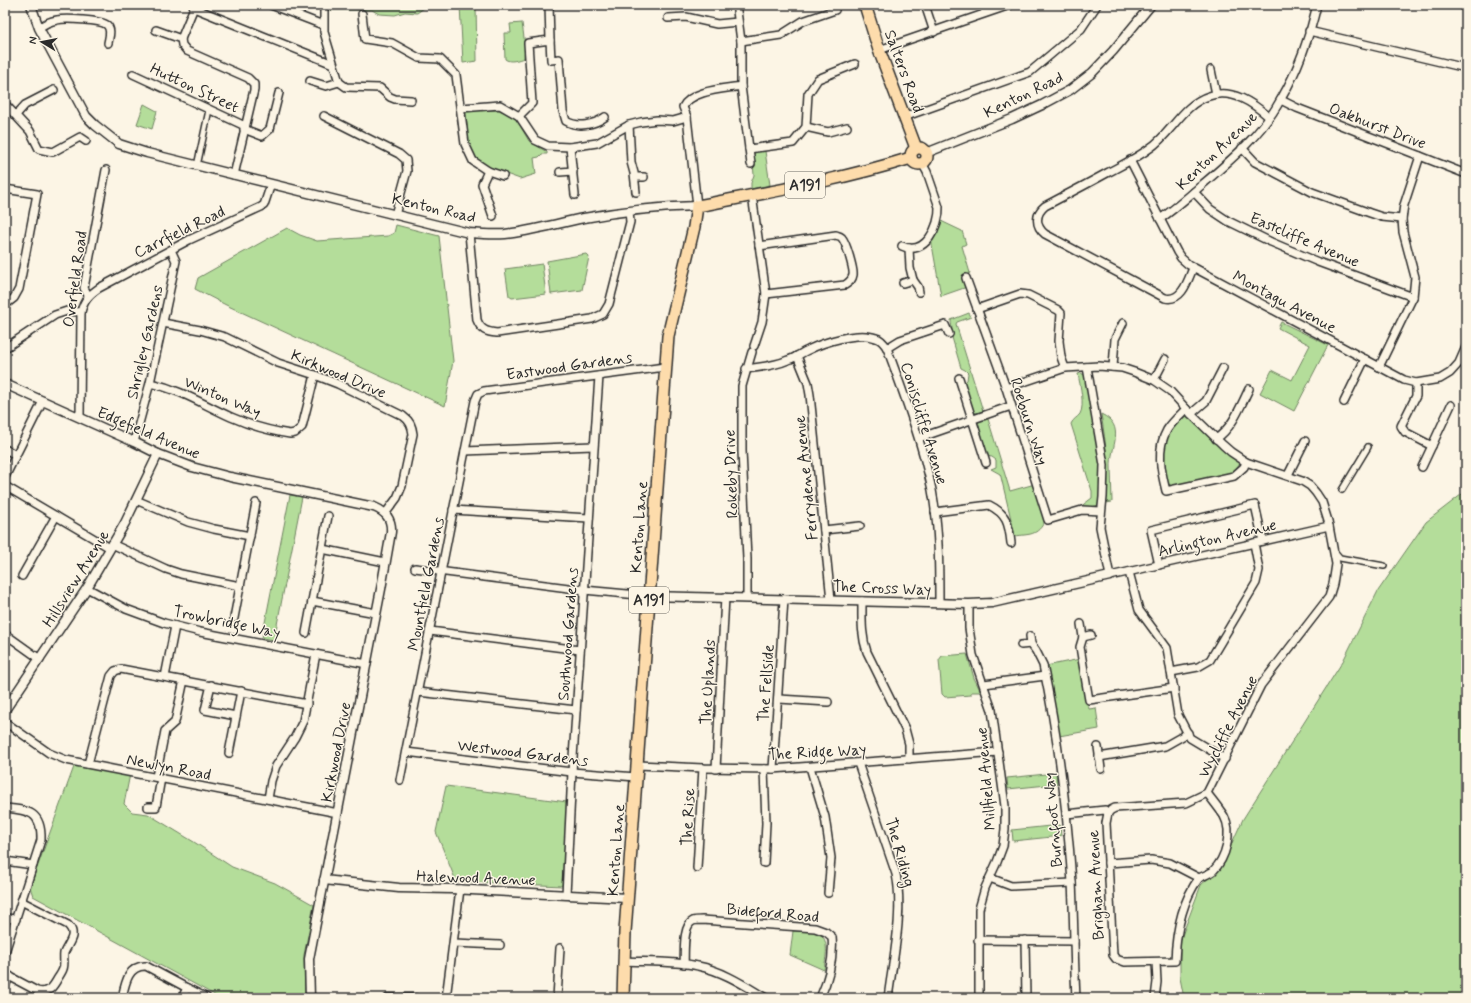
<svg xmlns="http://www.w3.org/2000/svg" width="1471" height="1003" viewBox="0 0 1471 1003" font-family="Mynerve,sans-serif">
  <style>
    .green { fill: #b4dd9a; stroke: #708462 }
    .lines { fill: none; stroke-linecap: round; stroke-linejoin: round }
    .pedestrian-casing { stroke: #2b2b2b; stroke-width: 8 }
    .minor-casing { stroke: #2b2b2b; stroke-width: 10 }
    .tertiary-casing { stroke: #2b2b2b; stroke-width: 11 }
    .primary-casing { stroke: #2b2b2b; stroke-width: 14 }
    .pedestrian { stroke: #fcf5e5; stroke-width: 5 }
    .minor { stroke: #fcf5e5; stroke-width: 7 }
    .tertiary { stroke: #fcf5e5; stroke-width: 8 }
    .primary { stroke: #fddcac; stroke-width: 11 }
    .labels { text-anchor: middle; stroke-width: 3; stroke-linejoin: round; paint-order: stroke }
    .shield { fill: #fcf5e5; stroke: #6a6863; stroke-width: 1 }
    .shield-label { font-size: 15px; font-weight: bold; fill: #2b2b2b }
    .street-label { font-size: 16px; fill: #2b2b2b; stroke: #fcf5e5 }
  </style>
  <rect width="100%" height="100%" fill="#fcf5e5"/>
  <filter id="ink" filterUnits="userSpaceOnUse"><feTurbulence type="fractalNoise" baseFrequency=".025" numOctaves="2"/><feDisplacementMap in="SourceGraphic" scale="8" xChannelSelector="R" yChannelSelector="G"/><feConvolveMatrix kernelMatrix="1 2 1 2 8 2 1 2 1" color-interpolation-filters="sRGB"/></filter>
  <g filter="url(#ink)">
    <g class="green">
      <polygon points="329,5 424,5 424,8 417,13 405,12 395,15 379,14 372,10 328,10"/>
      <polygon points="460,5 479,5 476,5 477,61 463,63"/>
      <path d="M522,23l3,22 -1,13c-6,2 -14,5 -19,1l-1,-26h7l-1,-9z"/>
      <polygon points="144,104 157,111 152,129 137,124"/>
      <polygon points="499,110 515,117 529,141 547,152 547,154 542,154 539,157 534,158 536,174 520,179 492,169 477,160 468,144 466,111"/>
      <polygon points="765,151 770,185 751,189 751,183 754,175 752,152"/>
      <polygon points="941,221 962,231 966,244 962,246 970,273 963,276 967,287 941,296 931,239"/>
      <polygon points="396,225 439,236 453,361 445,406 226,305 195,289 198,278 287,228 300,235 317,241 388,236 394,233"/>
      <polygon points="586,254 589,257 582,290 551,294 547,261"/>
      <polygon points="542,264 546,294 512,298 509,296 505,269"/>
      <path d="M969,313l2,4 -14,5 -1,2 27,87 -7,2 -4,-3 -8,-27 3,-3 1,-7 -3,-3 -4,-2 -10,-34c2,-4 0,-9 0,-14z"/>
      <polygon points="1281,322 1328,345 1294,411 1260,393 1272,370 1292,380 1310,345 1278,328"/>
      <path d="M1081,373l5,3c6,32 18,78 15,111 0,6 -2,12 -3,18l-6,2h-12l12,-9v-7l-21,-67c2,-5 6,-6 9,-10 5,-9 0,-29 -2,-40z"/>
      <path d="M1101,414c26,12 9,33 10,53 0,12 1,23 1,35l-6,1c4,-30 0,-59 -5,-89z"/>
      <path d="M1189,416l28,29 23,15v3l-9,12 -57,12c-2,-1 -6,-3 -7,-5 -8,-12 -3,-38 3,-50 2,-5 8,-10 12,-15z"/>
      <path d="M988,419l22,72 25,-7 10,37c-8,15 -15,13 -30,15l-14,-59 -1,-3 -9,-5 5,-2v-7l-4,-3 -6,-1 -9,-30 1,-4z"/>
      <polygon points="1466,491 1466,998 1184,998 1180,978 1180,941 1201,885 1221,867 1243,819 1343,661 1378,591 1426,522"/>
      <polygon points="290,495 302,497 274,640 262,638"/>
      <polygon points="967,654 974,678 981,692 971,692 971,695 945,697 942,694 939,660 942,656"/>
      <polygon points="1080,659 1089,709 1096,708 1099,729 1059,736 1046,666"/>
      <polygon points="75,764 130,774 124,804 132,812 148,814 194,842 232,867 275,883 314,905 304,955 305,998 220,998 33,896 30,887"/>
      <polygon points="1056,773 1057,784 1008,789 1007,778"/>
      <polygon points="446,786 567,802 562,886 456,881 436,832"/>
      <polygon points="1060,825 1061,836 1013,841 1012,830"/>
      <path d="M793,931c7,1 18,-1 25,2 13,6 7,26 6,37l-34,-15z"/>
    </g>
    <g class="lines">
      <defs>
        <g id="pedestrian">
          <polyline points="982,5 985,14"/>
          <polyline points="197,166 209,110"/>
          <polyline points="1342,490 1368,447"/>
          <polyline points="1334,551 1340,558 1384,566"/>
        </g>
        <g id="minor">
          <polyline points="271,5 323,25"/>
          <polyline points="324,5 324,32 339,82 346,87 380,88 390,97 395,99 411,100"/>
          <polyline points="549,5 550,40"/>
          <polyline points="925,5 934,32"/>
          <polyline points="194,8 333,64"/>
          <polyline points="737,11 741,41 741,86 751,164"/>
          <polyline points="362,14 365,39 392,43 419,58 440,59 456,75 465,144 473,161 488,171 503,176"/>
          <polyline points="668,18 686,17 717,24 738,22"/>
          <path d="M39,28c5,-4 12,-7 18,-8 8,-2 44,0 50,5 5,5 2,12 1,18"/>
          <polyline points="156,30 181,39 182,45 187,51 248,78 254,84 254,90 234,175"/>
          <polyline points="1309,31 1466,68"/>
          <polyline points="181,39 195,5"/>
          <polyline points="741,41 781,35 803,21 835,10"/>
          <polyline points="879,50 1010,5"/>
          <polyline points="1211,70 1216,94"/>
          <polyline points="133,74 245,126"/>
          <polyline points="310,81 326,86 339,82"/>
          <polyline points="1281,100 1297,108 1466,174"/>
          <polyline points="5,104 30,131 39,149 53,152 80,137 86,141"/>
          <polyline points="461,108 500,105 519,116 535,140 548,146 570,147 597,143 629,125 641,122 657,120 673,121 687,117"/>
          <polyline points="16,115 25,105 54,90"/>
          <polyline points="324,116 399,154 406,160 407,171 395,215"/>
          <path d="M519,116l13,-13 -4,-60 22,-3 1,20 8,-1 4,52 3,10c12,7 28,4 39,-4"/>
          <polyline points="904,117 1030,72 1081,29 1097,5"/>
          <polyline points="629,125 631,162 634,173 636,192"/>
          <polyline points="806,127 828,132 847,127"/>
          <polyline points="244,129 262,136 270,129 279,93"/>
          <polyline points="570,147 575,195"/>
          <polyline points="1242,148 1255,162 1312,192 1370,213 1382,217 1402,219"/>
          <polyline points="749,149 793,143 806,127 808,94 818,79 855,64"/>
          <polyline points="1130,160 1177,252 1181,258 1189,265 1404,380 1416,383 1440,379 1450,373 1459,363 1466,347"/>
          <polyline points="488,171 482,184 493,216"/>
          <polyline points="560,172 573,171"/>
          <polyline points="635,177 644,177"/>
          <polyline points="5,189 37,194 19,289 14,298 5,305"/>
          <polyline points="1194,192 1210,209 1228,221 1271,242 1318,262 1413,297"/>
          <polyline points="752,195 766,294 762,322 754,346"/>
          <path d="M697,206l-10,-89 -4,-10c8,-17 42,-18 58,-21"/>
          <path d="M1160,219c15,-10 29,-23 43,-35 28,-24 60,-51 78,-85 16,-27 29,-63 36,-94"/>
          <path d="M469,233l8,87c4,10 9,12 20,13l95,-14 11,-5 6,-10 21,-82 -1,-11"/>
          <path d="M759,246l77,-11c2,1 5,1 6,3 4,4 12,32 11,37 -1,6 -4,7 -8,10l-79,9"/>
          <path d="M902,246c23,11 38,-20 37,-39l-12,-35 -5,-9"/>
          <polyline points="909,248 910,268 913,280"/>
          <path d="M1193,268c-5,12 -11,34 -28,30l-120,-64c-10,-8 -10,-20 0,-28 21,-11 42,-22 62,-33 15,-8 30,-15 43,-25 21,-14 33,-44 59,-52 23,-8 44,7 60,21"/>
          <polyline points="966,278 1006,388 1048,520 1082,510 1101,511"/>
          <polyline points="903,283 913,280 918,287 919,292"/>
          <polyline points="88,295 84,288 106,170"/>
          <polyline points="977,309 1020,294 1028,295 1058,310 1061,313 1059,341 1061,357 1065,368"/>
          <path d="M163,323l37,7 25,7 53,26 37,12 23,9 65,32c7,5 9,10 10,18l-11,52 -5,12 -12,16"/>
          <polyline points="5,348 55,315 67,311 81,312"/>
          <path d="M887,348c17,47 35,94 45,142 7,37 7,76 7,113"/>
          <polyline points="797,356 808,383 810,395 831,600"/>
          <polyline points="1087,367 1104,465 1103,497 1100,527 1110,576 1329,526"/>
          <polyline points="1113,367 1115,339 1123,323"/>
          <polyline points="1379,367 1413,297 1415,277 1403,232 1402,219 1404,205 1420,156"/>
          <path d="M746,369c14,-2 29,-3 42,-9 7,-2 13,-7 20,-10 16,-8 50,-19 68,-12 5,1 8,5 11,10l13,-8 45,-15 4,9"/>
          <polyline points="959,378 986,463"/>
          <polyline points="1154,380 1165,359"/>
          <path d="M150,383c32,7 52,21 81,34 18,8 39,14 59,17l5,-1 7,-6 13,-52"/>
          <polyline points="1416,383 1416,396 1401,426 1405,432 1432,446"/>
          <path d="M1006,388l59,-20 34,-2 23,2 12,4 20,8 16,11 21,23 32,31 8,7 15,10 56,19 8,5 6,7 6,9 6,19 8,43 -3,20 -4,13 -68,88 -54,108 -21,10 -71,5 -4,2 -3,3 -2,10 7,132 3,4 9,3 50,-1c1,-29 7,-60 24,-83"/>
          <polyline points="1344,402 1365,359"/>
          <path d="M1186,409c-6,6 -14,13 -19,21 -11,19 -6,41 -1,61l68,-15 10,-9 2,-5"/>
          <polyline points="1191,414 1206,401 1223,368"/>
          <path d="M80,417l1,-105c3,-12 8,-17 18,-24l90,-48 72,-33 3,-2 7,-21"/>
          <polyline points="919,438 1011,406"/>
          <path d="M1216,439c17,-12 24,-32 33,-50"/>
          <polyline points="134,442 150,383 176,261 171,250"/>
          <polyline points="5,449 16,455"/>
          <polyline points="465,451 593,446"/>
          <polyline points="1422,467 1451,405"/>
          <polyline points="1288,475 1305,441"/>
          <polyline points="5,477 43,401"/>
          <polyline points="5,486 110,548"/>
          <polyline points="136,500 188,522 214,529 250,536"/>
          <polyline points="453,510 589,518"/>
          <path d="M935,512l54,-7c18,9 20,19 22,38"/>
          <polyline points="824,530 860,526"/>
          <polyline points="112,544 166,569 181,574 240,586"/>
          <polyline points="322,549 385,562"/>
          <polyline points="1159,565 1151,530 1255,505 1263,541"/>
          <polyline points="415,568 584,590 649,596"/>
          <polyline points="1129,572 1139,610 1167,648 1178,715 1190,738 1225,759"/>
          <polyline points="22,576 56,516"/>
          <polyline points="87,588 126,609 164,623 200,632 367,664"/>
          <polyline points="747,598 747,559 742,451 742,386 752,352"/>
          <polyline points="312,601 376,613"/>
          <path d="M862,601c0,18 -1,34 5,51l38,77 4,15v15"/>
          <polyline points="969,604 969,628 973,655 992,710 1005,806 1005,829 1003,846 997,862 985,888 979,909 979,998"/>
          <polyline points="234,618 256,503"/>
          <polyline points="1081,624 1083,637 1091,635"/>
          <polyline points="430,631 580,650"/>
          <polyline points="306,633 328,516"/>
          <polyline points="5,634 40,659"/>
          <polyline points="1083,637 1080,647 1089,700 1174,688"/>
          <path d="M1031,644l5,7 7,14c15,72 24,144 29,217 2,39 2,78 4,116"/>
          <polyline points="1021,645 1031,644 1030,636"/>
          <polyline points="1171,672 1198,667 1210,660 1256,583 1259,570 1254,543"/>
          <polyline points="165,677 175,626"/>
          <polyline points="984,684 1045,676"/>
          <polyline points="211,685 205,710 236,716"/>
          <polyline points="418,692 576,710"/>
          <polyline points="779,699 828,702"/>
          <polyline points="5,722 49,753 66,760 338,813"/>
          <polyline points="1098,747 1101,769"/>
          <polyline points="406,752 572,772 636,777"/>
          <polyline points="229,753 241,691"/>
          <polyline points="1099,757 1165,746 1188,733"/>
          <path d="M858,763l38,111c8,38 -3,85 -8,124"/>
          <polyline points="88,764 111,676 115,671 121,669 307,704"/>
          <polyline points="638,765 703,768 773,769 998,752"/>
          <polyline points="810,767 825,817 831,858 828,893"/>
          <polyline points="716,769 725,597"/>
          <polyline points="773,769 784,599"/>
          <polyline points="156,777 165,731 175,722 184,680"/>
          <polyline points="400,780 465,451 475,401 478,394 484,391 665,367"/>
          <polyline points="268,799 271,781 276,766 295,737 303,721 316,654"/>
          <polyline points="148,807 156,807 161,778"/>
          <path d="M5,808c24,2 37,4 36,32l-36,112"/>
          <polyline points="1066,814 1105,810 1108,813"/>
          <polyline points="5,861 33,865"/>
          <polyline points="764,863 766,823 764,769"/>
          <path d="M1108,863l43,-3 19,3 29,15c4,-2 10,-4 14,-7 13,-13 20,-39 11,-55 -5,-8 -11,-15 -17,-23"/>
          <polyline points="697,868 703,768"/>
          <polyline points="990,878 1011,886 1072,883"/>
          <polyline points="566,895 572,772 599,376"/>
          <polyline points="5,918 16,919"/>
          <polyline points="978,940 1074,941"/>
          <polyline points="1025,940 1026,998"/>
          <polyline points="454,943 500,945"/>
          <path d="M624,961c22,1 53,0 74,5 25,5 46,19 68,32"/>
          <path d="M684,964c1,-10 -2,-38 9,-43 2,-1 6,-1 9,-1l113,8 11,4 6,5c2,21 -3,41 -12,61"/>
          <path d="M5,974l32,17c12,3 16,-4 21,-13 2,-3 4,-6 5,-9 2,-5 0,-11 1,-16 4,-10 14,-18 4,-28l-47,-24"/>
          <polyline points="5,985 10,976"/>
          <path d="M122,998c3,-14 6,-33 24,-32l41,22"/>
          <polyline points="182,998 187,988 207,998"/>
          <polyline points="388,998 415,998"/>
          <polyline points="446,998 460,889"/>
          <polyline points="557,998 560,948"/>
          <polyline points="1155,998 1157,982 1156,962"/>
        </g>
        <g id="tertiary">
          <path d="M31,5l8,23 47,88 9,9 24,19 28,9 322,80c12,1 24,2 36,1 27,-3 53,-11 79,-16 37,-7 75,-11 113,-12"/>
          <polyline points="926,153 1012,119 1042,105 1070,90 1092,73 1113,51 1151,5"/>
          <path d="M5,384l129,58 24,12 34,13 38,10 144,30c12,5 18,12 17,25l-10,57 -72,370 1,39"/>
          <polyline points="649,596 969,604 992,603 1110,576"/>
          <polyline points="5,710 87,588 125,523 158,454"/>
          <polyline points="324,880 399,888 452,889 627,898"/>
        </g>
        <g id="primary">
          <polyline points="865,5 879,50 916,148"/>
          <circle cx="919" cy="156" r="8"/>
          <path d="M623,998l2,-66 43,-596 26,-109 3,-21c72,-14 144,-26 214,-48"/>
        </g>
      </defs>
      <use href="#pedestrian" class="pedestrian-casing"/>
      <use href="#minor" class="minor-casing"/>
      <use href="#tertiary" class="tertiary-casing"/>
      <use href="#primary" class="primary-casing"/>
      <use href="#pedestrian" class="pedestrian"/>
      <use href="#minor" class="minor"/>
      <use href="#tertiary" class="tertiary"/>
      <use href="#primary" class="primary"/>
    </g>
  </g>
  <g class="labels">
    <g class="shield">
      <rect x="785" y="172" width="40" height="26" rx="3"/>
      <rect x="629" y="587" width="40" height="26" rx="3"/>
    </g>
    <g class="shield-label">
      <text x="805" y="190">A191</text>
      <text x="649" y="605">A191</text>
    </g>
    <g class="street-label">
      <text transform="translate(905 71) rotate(70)" y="6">Salters Road</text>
      <text transform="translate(195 87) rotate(25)" y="6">Hutton Street</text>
      <text transform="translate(1023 94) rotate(-26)" y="6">Kenton Road</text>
      <text transform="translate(1378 125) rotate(21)" y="6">Oakhurst Drive</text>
      <text transform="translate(1216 150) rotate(-44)" y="6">Kenton Avenue</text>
      <text transform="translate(434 207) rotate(13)" y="6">Kenton Road</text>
      <text transform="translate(179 231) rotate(-26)" y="6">Carrfield Road</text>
      <text transform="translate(1305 239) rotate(23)" y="6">Eastcliffe Avenue</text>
      <text transform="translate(74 279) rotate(-82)" y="6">Overfield Road</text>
      <text transform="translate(1285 301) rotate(28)" y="6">Montagu Avenue</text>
      <text transform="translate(144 342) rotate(-77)" y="6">Shrigley Gardens</text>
      <text transform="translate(569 365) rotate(-8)" y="6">Eastwood Gardens</text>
      <text transform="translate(339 373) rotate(23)" y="6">Kirkwood Drive</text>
      <text transform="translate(223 396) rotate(23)" y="6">Winton Way</text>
      <text transform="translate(1030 421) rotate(72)" y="6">Roeburn Way</text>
      <text transform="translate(925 423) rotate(73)" y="6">Coniscliffe Avenue</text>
      <text transform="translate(149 432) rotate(23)" y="6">Edgefield Avenue</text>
      <text transform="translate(730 474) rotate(-92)" y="6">Rokeby Drive</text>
      <text transform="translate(805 478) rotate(-96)" y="6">Ferrydene Avenue</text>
      <text transform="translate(638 527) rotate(-86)" y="6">Kenton Lane</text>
      <text transform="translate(1217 537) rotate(-13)" y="6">Arlington Avenue</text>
      <text transform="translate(75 578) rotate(-58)" y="6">Hillsview Avenue</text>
      <text transform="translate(425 584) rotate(-79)" y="6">Mountfield Gardens</text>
      <text transform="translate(882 587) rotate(2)" y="6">The Cross Way</text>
      <text transform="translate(227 621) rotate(12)" y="6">Trowbridge Way</text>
      <text transform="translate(567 634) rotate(-86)" y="6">Southwood Gardens</text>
      <text transform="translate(707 682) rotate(-87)" y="6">The Uplands</text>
      <text transform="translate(765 683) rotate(-86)" y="6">The Fellside</text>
      <text transform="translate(1227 726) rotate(-63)" y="6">Wycliffe Avenue</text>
      <text transform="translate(817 751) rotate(-3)" y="6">The Ridge Way</text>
      <text transform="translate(335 752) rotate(-79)" y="6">Kirkwood Drive</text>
      <text transform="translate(523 752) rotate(7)" y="6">Westwood Gardens</text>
      <text transform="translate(169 766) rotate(11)" y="6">Newlyn Road</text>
      <text transform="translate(985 779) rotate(-95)" y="6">Millfield Avenue</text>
      <text transform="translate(687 817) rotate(-87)" y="6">The Rise</text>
      <text transform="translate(1052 820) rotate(-95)" y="6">Burnfoot Way</text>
      <text transform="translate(615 850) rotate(-86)" y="6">Kenton Lane</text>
      <text transform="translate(901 852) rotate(74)" y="6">The Riding</text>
      <text transform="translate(476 877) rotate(2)" y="6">Halewood Avenue</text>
      <text transform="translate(1095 885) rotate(-93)" y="6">Brigham Avenue</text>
      <text transform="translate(773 912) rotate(5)" y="6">Bideford Road</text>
    </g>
  </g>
  <rect width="1471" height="1003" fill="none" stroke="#fcf5e5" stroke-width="20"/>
  <rect x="10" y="10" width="1451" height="983" fill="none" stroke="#2b2b2b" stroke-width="1.5" filter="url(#ink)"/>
  <g transform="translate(42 42) rotate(280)" stroke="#fcf5e5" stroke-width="3" paint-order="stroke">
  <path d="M0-3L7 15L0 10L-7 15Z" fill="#2b2b2b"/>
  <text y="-6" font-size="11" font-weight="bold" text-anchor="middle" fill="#2b2b2b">N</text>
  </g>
</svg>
